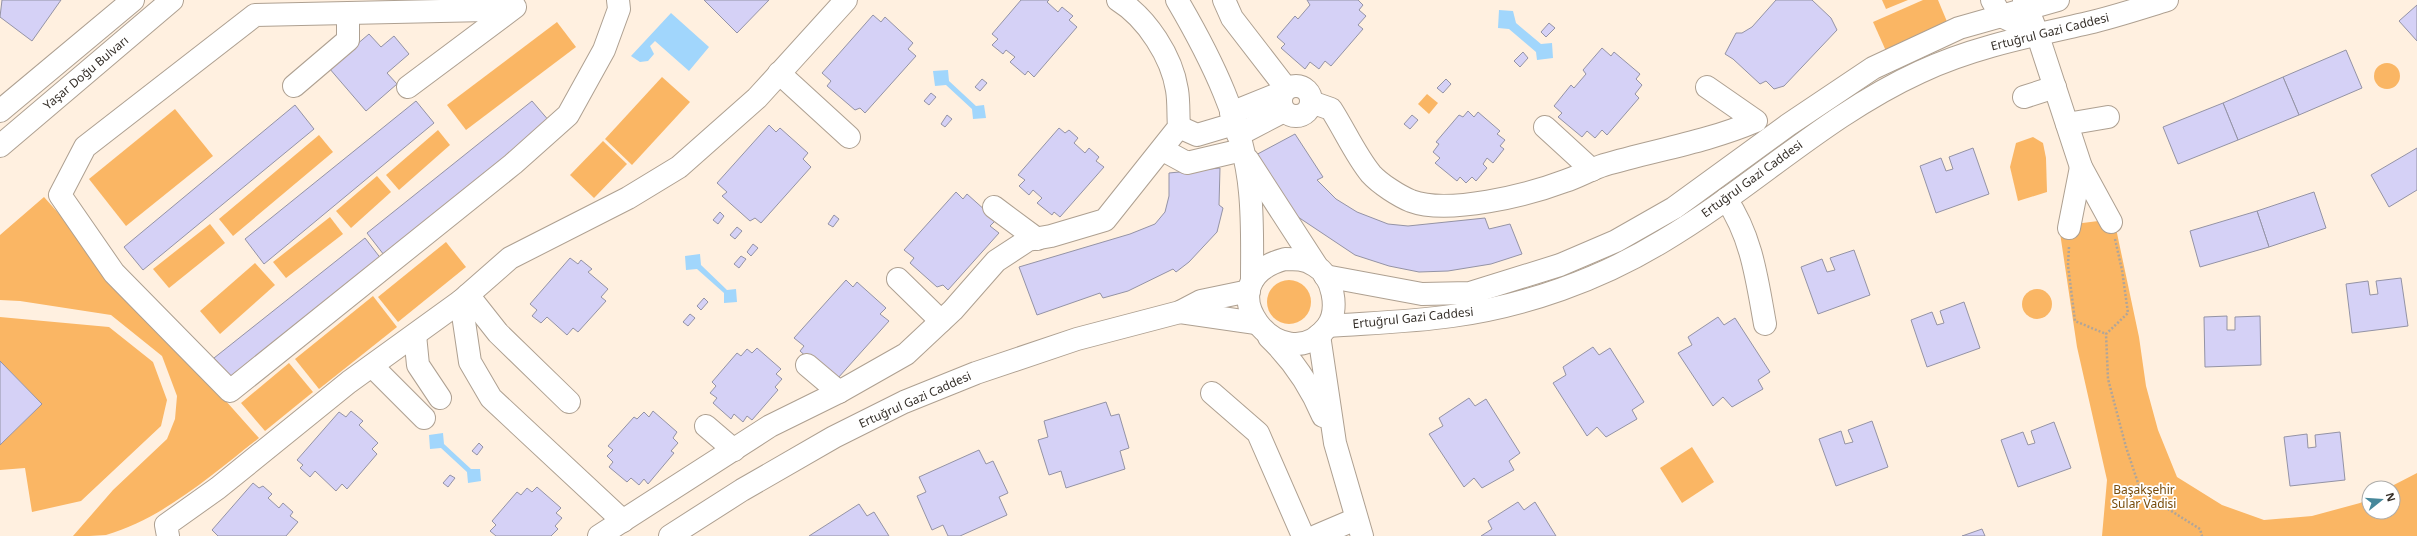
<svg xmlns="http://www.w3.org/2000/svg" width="2417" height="536" viewBox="0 0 2417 536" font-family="'Noto Sans',sans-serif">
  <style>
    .green { fill: #fab664 }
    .water { fill: #a1d6fc }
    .building { fill: #d5d1f6; stroke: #9493a5 }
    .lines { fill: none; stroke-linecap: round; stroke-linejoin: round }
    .minor-casing { stroke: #aea091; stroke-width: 24 }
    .major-casing { stroke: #aea091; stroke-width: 24 }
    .path { stroke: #b0a599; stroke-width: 2.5; stroke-dasharray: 2 2; stroke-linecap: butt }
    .minor { stroke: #fff; stroke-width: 22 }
    .major { stroke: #fff; stroke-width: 22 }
    .labels { text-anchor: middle; stroke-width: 3.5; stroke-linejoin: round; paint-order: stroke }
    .street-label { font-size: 12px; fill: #352f29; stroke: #fff }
    .park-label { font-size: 12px; fill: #774b09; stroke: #fff }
  </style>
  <rect width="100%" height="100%" fill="#fff0e0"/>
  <g class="green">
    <polygon points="1882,0 1908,0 1886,9"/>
    <polygon points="1923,0 1938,0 1948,24 1886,51 1873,22"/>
    <polygon points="557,22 576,47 466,130 447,105"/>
    <circle cx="2387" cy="76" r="13"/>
    <polygon points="662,77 690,102 632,165 605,139"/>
    <polygon points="1427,94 1438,103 1429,114 1418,104"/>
    <polygon points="175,109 213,156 126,226 89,179"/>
    <polygon points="438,130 450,145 399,190 386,175"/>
    <polygon points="319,135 333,152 233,236 219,219"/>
    <polygon points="2033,137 2043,143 2046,158 2047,192 2018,201 2010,167 2016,143"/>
    <polygon points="603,141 627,164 594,198 570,175"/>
    <polygon points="377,176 391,192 351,228 336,211"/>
    <path d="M44,197l215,241c-46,36 -95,80 -153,97 -10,1 -23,1 -33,1l40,-46 54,-51 8,-20 2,-23 -15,-40 -51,-41 -91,-14 -20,-1v-65z"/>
    <polygon points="330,217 343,234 286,278 273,262"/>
    <polygon points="2114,219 2139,337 2146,386 2158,430 2177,477 2222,505 2264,520 2312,516 2360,503 2369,499 2369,512 2393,512 2393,488 2388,488 2417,473 2417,536 2102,536 2107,480 2077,347 2059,226"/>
    <polygon points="210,224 225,243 169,288 153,269"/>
    <polygon points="446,242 466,267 398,322 378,297"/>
    <polygon points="255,263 275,285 220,334 200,311"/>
    <circle cx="1289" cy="302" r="22"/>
    <circle cx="2037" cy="304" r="15"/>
    <polygon points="373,296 397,327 319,389 295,359"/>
    <polygon points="0,317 109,327 153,362 167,400 161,426 81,501 32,512 25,468 0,470 0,445 42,404 0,361"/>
    <polygon points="289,363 313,392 265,431 241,403"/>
    <polygon points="1692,447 1714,482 1682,503 1660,468"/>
  </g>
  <g class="water">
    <polygon points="1499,10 1513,11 1516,23 1541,44 1552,43 1553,58 1537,60 1536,52 1509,29 1498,28"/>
    <polygon points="671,13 709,47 689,71 655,41 650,46 654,54 648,61 640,62 631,56"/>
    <polygon points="948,70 949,81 976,106 984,105 986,118 973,119 972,109 946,85 935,86 933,71"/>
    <polygon points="700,254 701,265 727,290 736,289 737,302 724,303 724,293 697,269 686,270 685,256"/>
    <polygon points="443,433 444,444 471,469 480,469 481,481 468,483 467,472 441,448 430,449 429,435"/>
  </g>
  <g class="building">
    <polygon points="2,0 61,0 32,41 0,17"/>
    <polygon points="704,0 769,0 737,33"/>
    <polygon points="1021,0 1049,0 1047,2 1058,12 1062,7 1073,16 1069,20 1077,27 1034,77 1028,71 1025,75 1010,62 1015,57 1006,50 1003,54 992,45 998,39 992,34"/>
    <polygon points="1307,0 1358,0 1363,5 1359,10 1366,16 1358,25 1363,29 1331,66 1325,61 1319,69 1310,62 1305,69 1281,48 1285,44 1277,37 1295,16 1298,19 1310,5"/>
    <polygon points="1776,0 1812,0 1831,18 1837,30 1784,86 1774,89 1766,81 1760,84 1733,59 1725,54 1736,33 1742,33 1752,27"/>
    <polygon points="2417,5 2417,41 2399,21"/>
    <polygon points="873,15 881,22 885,17 913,43 908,49 916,56 865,113 860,108 855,110 827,86 831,81 822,73"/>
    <polygon points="1549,23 1555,28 1546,37 1541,32"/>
    <polygon points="369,34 381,47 394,36 409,54 387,73 397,84 366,111 329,68"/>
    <polygon points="1602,48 1611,56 1614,52 1640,74 1636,79 1642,85 1635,94 1639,98 1607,135 1602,130 1595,138 1587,131 1582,137 1558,117 1562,113 1554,106 1571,85 1574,88 1586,74 1583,70"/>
    <polygon points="2346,50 2362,88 2299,115 2283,77"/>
    <polygon points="1523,52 1528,58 1520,67 1514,61"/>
    <polygon points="2283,77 2299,115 2238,140 2223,103"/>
    <polygon points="982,79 987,83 980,91 975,87"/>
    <polygon points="1446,79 1451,84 1443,93 1437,88"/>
    <polygon points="931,93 936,97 929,105 924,101"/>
    <polygon points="416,101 434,123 264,264 245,239"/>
    <polygon points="532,101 550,122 384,255 367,233"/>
    <polygon points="2223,103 2238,140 2178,164 2163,127"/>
    <polygon points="295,105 314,129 143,270 124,247"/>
    <polygon points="1468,111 1474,117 1478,112 1500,131 1497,134 1505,140 1500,146 1504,149 1493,163 1487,158 1483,164 1487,168 1476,181 1472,177 1466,183 1460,177 1457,181 1435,163 1440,158 1433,152 1439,144 1436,142 1459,115 1463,117"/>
    <polygon points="947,115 952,119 945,127 941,124"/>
    <polygon points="1412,115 1418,120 1410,129 1404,124"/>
    <polygon points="769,125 776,132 780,128 808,153 803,159 811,167 761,223 755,218 750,221 722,196 727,192 717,183"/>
    <polygon points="1059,128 1065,133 1069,130 1078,138 1074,143 1085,153 1089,148 1099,157 1096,161 1104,167 1060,217 1054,212 1052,215 1037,203 1042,198 1033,190 1029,195 1019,186 1025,180 1018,175"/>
    <polygon points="1295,134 1323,177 1317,180 1336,199 1357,212 1388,224 1408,226 1485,218 1489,229 1510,224 1522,254 1491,264 1448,271 1419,272 1389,266 1355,255 1298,217 1252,157"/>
    <polygon points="1973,148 1989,194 1936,213 1920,166 1941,158 1946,171 1953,169 1949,157"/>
    <polygon points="2417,148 2417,190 2389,207 2371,175"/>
    <polygon points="1220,168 1219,205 1223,208 1217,232 1189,262 1176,272 1173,269 1128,291 1103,298 1100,293 1037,315 1019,267 1130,234 1155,224 1165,212 1169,196 1169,173"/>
    <polygon points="956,192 963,199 967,194 996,220 990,226 999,233 948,290 943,285 937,287 910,263 914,258 904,250"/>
    <polygon points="2314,192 2326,228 2269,247 2257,211"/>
    <polygon points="2257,211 2269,247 2200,267 2190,231"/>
    <polygon points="720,212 724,216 718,224 713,220"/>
    <polygon points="834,215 839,219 833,227 828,224"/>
    <polygon points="737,227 742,231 735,239 730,235"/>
    <polygon points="365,238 382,260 231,379 214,358"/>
    <polygon points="753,244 758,248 751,256 747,252"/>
    <polygon points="1854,250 1870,295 1818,314 1801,267 1822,259 1827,272 1835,270 1830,258"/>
    <polygon points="741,256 746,259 739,268 734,264"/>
    <polygon points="570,258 578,264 581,260 592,269 588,272 608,289 601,297 606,301 578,332 573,328 567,335 547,317 541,323 532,316 537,310 530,304"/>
    <polygon points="2401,278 2408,326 2352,333 2346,284 2368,281 2370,295 2378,294 2376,281"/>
    <polygon points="846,280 853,287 857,282 886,308 880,314 889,321 838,378 827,375 800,351 804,346 794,338"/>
    <polygon points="704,298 708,302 701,310 697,306"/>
    <polygon points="1964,302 1980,348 1927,367 1911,320 1932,312 1937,325 1944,323 1940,311"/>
    <polygon points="690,314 695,318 688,326 683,322"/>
    <polygon points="2227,316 2227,330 2235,330 2235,317 2260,316 2261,365 2205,367 2204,317"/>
    <polygon points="1718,317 1724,325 1735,318 1770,372 1758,380 1763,389 1732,407 1723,397 1713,406 1678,353 1692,345 1688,337"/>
    <polygon points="1593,347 1599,355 1610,348 1644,402 1632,410 1637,419 1606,437 1597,427 1587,436 1553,383 1566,375 1563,367"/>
    <polygon points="757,348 781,369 776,374 782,379 775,387 778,390 752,420 747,416 743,422 734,414 731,419 713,403 717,398 710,393 716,386 712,382 737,353 741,356 747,349 752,353"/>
    <polygon points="0,361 42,404 0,445"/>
    <polygon points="1469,398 1475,406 1486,399 1520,453 1509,461 1514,470 1482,488 1474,478 1464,487 1429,434 1443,426 1439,418"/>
    <polygon points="1106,402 1111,416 1119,414 1129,448 1120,451 1125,469 1066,488 1061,471 1049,475 1038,440 1048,437 1044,421"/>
    <polygon points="351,411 363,421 359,425 378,443 372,449 377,454 347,489 342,484 336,491 315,471 310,477 300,468 303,465 297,460 339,412 346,417"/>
    <polygon points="653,411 677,432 673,438 678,443 671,451 674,453 648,484 644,479 639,485 631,478 627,482 609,467 613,462 607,456 613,450 608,446 634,417 637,419 644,412 649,417"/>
    <polygon points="1872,421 1888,467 1836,486 1819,439 1841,431 1845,444 1853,442 1848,430"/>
    <polygon points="2054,422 2071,468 2018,487 2001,440 2023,432 2028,445 2035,443 2031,431"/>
    <polygon points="2340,432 2345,480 2290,486 2284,437 2307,434 2308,448 2316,447 2315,435"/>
    <polygon points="479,443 483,447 477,455 472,451"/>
    <polygon points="979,450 986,464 993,461 1008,493 999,497 1007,515 960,536 948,536 943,525 932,530 917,496 926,492 919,477"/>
    <polygon points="450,475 455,478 448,487 443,483"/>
    <polygon points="253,483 259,488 263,486 272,494 268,498 279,508 283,503 293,512 290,516 298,522 286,536 218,536 212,530"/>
    <polygon points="537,487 561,508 556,513 562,518 555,526 558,529 551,536 496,536 490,531 496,525 492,521 517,492 521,495 527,488 532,492"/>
    <polygon points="1518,502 1524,510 1535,502 1556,536 1481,536 1492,529 1488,521"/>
    <polygon points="859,504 867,516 874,512 889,536 809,536"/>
    <polygon points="1982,529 1985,536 1962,536"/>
  </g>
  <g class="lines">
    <defs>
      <g id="minor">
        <polyline points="512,0 487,10 255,15 85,147 60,195 114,273 230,391 513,164 568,115 604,50 619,9 618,0"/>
        <path d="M1177,0c34,58 67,124 73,192 3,30 2,59 2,89"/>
        <polyline points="1224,0 1232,18 1286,88"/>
        <polyline points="1992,0 2001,16 2018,24"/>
        <polyline points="2024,0 2037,33 2081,167 2111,222"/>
        <polyline points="779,73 849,137"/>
        <circle cx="1296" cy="101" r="15"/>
        <polyline points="294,86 348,40 348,15"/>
        <polyline points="408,87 515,7"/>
        <polyline points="2024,97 2055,87"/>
        <path d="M1311,102l20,7c13,20 25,47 40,65 9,10 28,22 40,27 37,14 117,-6 154,-20 13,-4 26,-12 39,-16 51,-15 103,-23 152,-44l-49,-34"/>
        <polyline points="1231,113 1283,92"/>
        <polyline points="2067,124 2108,117"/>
        <polyline points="1179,127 1197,135 1234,124"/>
        <polyline points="1545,127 1592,170"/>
        <polyline points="1238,135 1284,111"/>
        <polyline points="1163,150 1187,163 1242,150"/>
        <polyline points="1248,160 1316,265"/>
        <path d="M1726,199c26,38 31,81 39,125"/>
        <polyline points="994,207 1037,239"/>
        <polyline points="2069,228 2081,167"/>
        <polyline points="898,279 941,321"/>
        <polyline points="468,295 498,333 569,402"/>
        <polyline points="461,301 470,362 491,398 623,521"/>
        <polyline points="1180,312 1256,323"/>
        <polyline points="415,335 418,365 440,398"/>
        <polyline points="1319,335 1335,443 1362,536"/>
        <path d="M1269,337c24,23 41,48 54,79"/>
        <polyline points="807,365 839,392"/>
        <polyline points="372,366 424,418"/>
        <polyline points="1212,393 1258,433 1303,536"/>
        <polyline points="706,426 734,450"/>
        <polyline points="168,536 166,525 218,488 349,382 461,301 510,258 628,198 679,167 757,98 846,0"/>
        <path d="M599,536l171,-110 69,-34 67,-38 47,-44 43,-49 32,-21 23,-4 54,-16 74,-93c-1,-12 0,-25 -2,-37 -5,-33 -30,-72 -59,-90"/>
        <polyline points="670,536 742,490 834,437 904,402 976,373 1077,339 1180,312 1201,301 1249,291"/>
        <polyline points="1316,536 1356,519"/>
      </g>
      <g id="major">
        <polyline points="0,111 133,0"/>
        <polyline points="0,146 172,0"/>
        <path d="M1285,259c10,0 20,0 29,6 19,10 26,45 13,62 -44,57 -127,-45 -42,-68z"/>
        <polyline points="1325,276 1422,294 1470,293 1560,265 1616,241 1674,208 1788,125 1873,68 1959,28 2058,0"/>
        <path d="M1328,326c41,-3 83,-4 124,-10 73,-10 147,-36 211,-75 88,-52 163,-126 257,-169 53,-25 111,-36 168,-49 26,-6 53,-15 79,-23"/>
      </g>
    </defs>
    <use href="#minor" class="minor-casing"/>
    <use href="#major" class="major-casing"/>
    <g class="path">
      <polyline points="2115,239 2122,270 2128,313 2106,334 2108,379 2126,447 2141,492 2200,529 2202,536"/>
      <polyline points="2069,247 2068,265 2075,321 2106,334"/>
    </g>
    <use href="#minor" class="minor"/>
    <use href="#major" class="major"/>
  </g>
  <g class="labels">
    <g class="street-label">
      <text transform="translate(2050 32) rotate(-14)" y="4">Ertuğrul Gazi Caddesi</text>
      <text transform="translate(86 73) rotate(-40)" y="4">Yaşar Doğu Bulvarı</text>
      <text transform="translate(1752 179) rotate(-36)" y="4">Ertuğrul Gazi Caddesi</text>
      <text transform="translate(1413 318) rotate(-6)" y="4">Ertuğrul Gazi Caddesi</text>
      <text transform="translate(915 400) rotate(-24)" y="4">Ertuğrul Gazi Caddesi</text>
    </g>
    <g class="park-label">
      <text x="2144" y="494">Başakşehir<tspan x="2144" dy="14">Sular Vadisi</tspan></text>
    </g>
  </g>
  <g transform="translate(2381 500) rotate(73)"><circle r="19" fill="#ffffff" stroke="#aeaca9"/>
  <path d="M0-3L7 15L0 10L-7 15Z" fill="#47889b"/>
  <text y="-6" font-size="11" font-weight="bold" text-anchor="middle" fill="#352f29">N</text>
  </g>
</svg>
